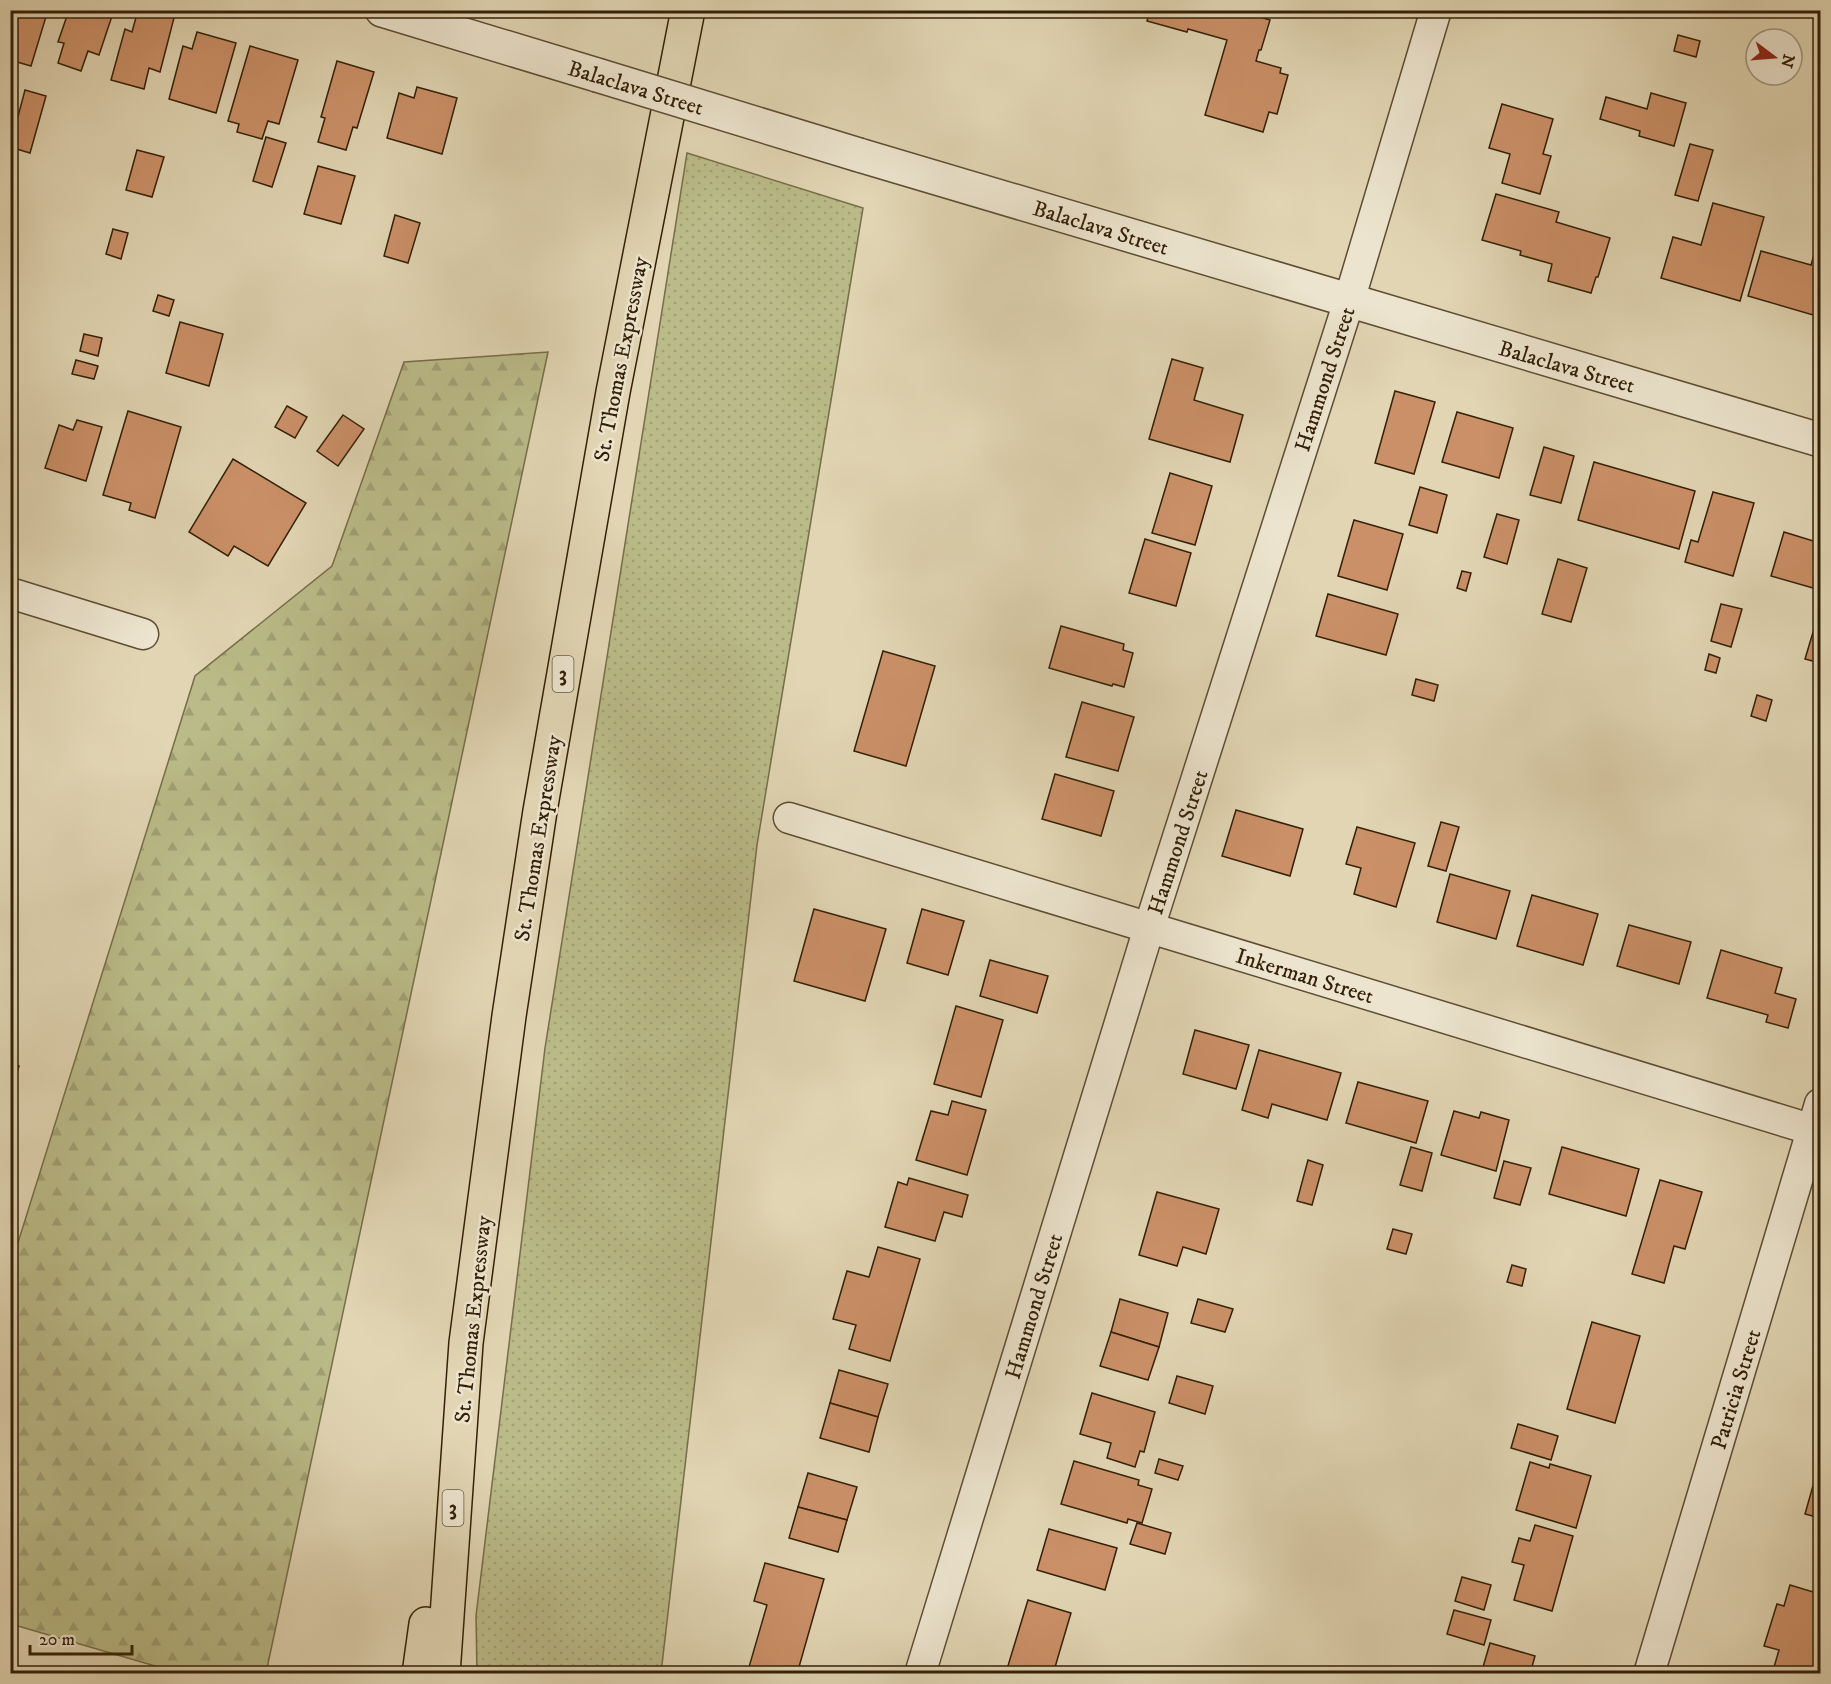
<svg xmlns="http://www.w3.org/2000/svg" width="1831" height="1684" viewBox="0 0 1831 1684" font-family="'IM FELL DW Pica',serif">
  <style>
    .grass { fill: url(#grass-dots); stroke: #766e48; stroke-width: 1.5 }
    .forest { fill: url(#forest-firs); stroke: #766e48; stroke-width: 1.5 }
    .building { fill: #cb9068; stroke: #332007; stroke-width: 1.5 }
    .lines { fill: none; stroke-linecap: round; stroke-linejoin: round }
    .minor-casing { stroke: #5e4d32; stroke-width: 33 }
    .tertiary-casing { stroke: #5e4d32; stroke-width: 36 }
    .motorway-casing { stroke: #332007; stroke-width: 36 }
    .minor { stroke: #ece4ce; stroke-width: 30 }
    .tertiary { stroke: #ece4ce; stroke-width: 33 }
    .motorway { stroke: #e1d5b3; stroke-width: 33 }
    .tertiary-bridge-casing { stroke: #5e4d32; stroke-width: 36; stroke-linecap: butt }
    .tertiary-bridge { stroke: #ece4ce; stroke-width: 33 }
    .labels { text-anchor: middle; stroke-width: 5; stroke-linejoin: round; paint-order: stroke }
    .shield { fill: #ece4ce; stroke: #6a5b43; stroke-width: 1.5 }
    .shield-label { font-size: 21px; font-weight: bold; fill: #332007 }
    .street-label { font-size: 22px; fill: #332007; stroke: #ece4ce }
  </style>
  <defs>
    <pattern id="grass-dots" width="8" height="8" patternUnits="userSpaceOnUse" patternTransform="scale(1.5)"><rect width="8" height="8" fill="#babb88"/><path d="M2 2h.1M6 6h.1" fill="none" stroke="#a0a074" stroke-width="1.8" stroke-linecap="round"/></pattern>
    <pattern id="forest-firs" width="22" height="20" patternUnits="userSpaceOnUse" patternTransform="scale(1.5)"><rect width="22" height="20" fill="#babb88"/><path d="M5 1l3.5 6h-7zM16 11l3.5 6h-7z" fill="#a0a074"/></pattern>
  </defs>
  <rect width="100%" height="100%" fill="#e1d5b3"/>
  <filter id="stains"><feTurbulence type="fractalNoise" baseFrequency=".00333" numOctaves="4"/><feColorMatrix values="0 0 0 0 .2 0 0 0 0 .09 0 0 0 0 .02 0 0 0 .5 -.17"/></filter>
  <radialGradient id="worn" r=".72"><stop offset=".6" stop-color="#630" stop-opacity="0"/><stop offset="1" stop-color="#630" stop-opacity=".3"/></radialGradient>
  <polygon class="grass" points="687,153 863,208 757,845 661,1673 477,1673 476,1616 545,1048"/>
  <polygon class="forest" points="548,352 266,1673 179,1673 11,1624 11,1265 195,676 332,566 404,362"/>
  <g class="building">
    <polygon points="10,10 48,10 31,66 10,60"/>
    <polygon points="69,10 114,10 99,55 88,51 81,71 58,63 64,43 58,42"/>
    <polygon points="138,10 162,10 175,14 160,72 149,68 144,89 111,80 125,29 132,32"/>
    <polygon points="1150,10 1237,10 1270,20 1261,50 1259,50 1256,61 1281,68 1280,73 1288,75 1277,114 1269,112 1263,132 1205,115 1227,40 1188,29 1187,32 1147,21"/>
    <polygon points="197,32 236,43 216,113 169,99 183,46 192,49"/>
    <polygon points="1678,35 1700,41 1696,57 1674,51"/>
    <polygon points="250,46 298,60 279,124 268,121 262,139 237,132 239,124 228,121"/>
    <polygon points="337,61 374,72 357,128 353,127 346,150 318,142 325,118 321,117"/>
    <polygon points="417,87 457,98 442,154 387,138 399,93 414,98"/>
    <polygon points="25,90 46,96 30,153 10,147"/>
    <polygon points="1651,93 1686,103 1674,146 1639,136 1640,131 1600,119 1606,97 1647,109"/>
    <polygon points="1502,104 1553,119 1543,154 1551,156 1540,194 1502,183 1510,154 1489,148"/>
    <polygon points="266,137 286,143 272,187 253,181"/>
    <polygon points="1690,144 1713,150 1698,201 1675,195"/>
    <polygon points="137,150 164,157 152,197 126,190"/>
    <polygon points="318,166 355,176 341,224 304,214"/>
    <polygon points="1496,194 1559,212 1556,222 1610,238 1598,277 1596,277 1591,293 1548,281 1552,264 1520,255 1521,251 1482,240"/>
    <polygon points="1713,203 1764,217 1740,301 1661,278 1673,237 1701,245"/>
    <polygon points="395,215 420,223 408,263 384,256"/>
    <polygon points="113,229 128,233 121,259 106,254"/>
    <polygon points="1819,238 1820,317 1748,296 1761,251 1811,265"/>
    <polygon points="158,295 174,300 169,316 153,311"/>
    <polygon points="180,322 223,334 209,386 166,373"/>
    <polygon points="84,334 102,338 98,356 80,351"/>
    <polygon points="1172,359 1203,368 1194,400 1243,415 1230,462 1149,439"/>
    <polygon points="76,360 98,366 94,379 72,374"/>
    <polygon points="1395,391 1435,402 1414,474 1375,463"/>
    <polygon points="287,406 307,417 295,438 275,427"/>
    <polygon points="128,411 181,427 155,518 129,510 131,503 103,495"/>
    <polygon points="1457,412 1513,428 1499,478 1442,462"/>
    <polygon points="343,415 364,429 338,466 317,451"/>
    <polygon points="77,420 102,427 86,481 45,468 59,425 73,430"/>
    <polygon points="1544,447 1574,456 1561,503 1530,495"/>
    <polygon points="233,459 306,503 268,566 234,546 228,556 189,532"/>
    <polygon points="1594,462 1695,491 1679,549 1578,520"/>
    <polygon points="1170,473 1212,486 1195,545 1152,533"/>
    <polygon points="1420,487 1447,495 1437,533 1409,525"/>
    <polygon points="1713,492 1754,503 1733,576 1685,562 1691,540 1698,542"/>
    <polygon points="1497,514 1519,520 1507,564 1484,557"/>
    <polygon points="1354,520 1403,534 1387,590 1338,576"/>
    <polygon points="1784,532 1820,543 1820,590 1771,576"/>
    <polygon points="1145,539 1191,553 1176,606 1129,593"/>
    <polygon points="1558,559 1587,568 1571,622 1542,614"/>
    <polygon points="1462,571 1471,573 1466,591 1457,588"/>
    <polygon points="1328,594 1398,614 1386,655 1316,636"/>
    <polygon points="1721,604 1742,609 1731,647 1711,641"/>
    <polygon points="1817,619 1820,620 1820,663 1805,659"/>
    <polygon points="1061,626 1124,644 1123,650 1133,653 1124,687 1113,684 1112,686 1049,668"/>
    <polygon points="883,651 935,666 906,766 854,751"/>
    <polygon points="1709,654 1720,658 1716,673 1705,670"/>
    <polygon points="1416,679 1438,685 1434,701 1412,695"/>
    <polygon points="1757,695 1772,700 1766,721 1751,716"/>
    <polygon points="1082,702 1134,717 1118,771 1066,757"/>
    <polygon points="1055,774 1114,791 1101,836 1042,819"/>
    <polygon points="1236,810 1303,829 1290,876 1222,856"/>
    <polygon points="1441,822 1459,827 1446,871 1428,866"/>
    <polygon points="1357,827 1415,843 1396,907 1354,894 1361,868 1346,864"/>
    <polygon points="1450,874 1510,891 1496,939 1437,922"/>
    <polygon points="1532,895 1598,914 1583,965 1517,946"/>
    <polygon points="814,909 886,929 865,1001 794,981"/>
    <polygon points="922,909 964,921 948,975 907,963"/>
    <polygon points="1629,925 1691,942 1679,984 1617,966"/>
    <polygon points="1721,950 1782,968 1775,993 1796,999 1788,1028 1766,1022 1768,1015 1707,998"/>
    <polygon points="990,960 1048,976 1037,1013 980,996"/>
    <polygon points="956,1006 1003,1020 981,1097 934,1084"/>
    <polygon points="1195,1030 1249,1045 1236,1089 1183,1074"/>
    <polygon points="1259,1050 1341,1073 1327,1120 1272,1104 1268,1118 1242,1110"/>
    <polygon points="10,1063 19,1066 10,1096"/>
    <polygon points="1358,1082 1428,1101 1416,1143 1346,1123"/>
    <polygon points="952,1101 986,1110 967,1175 916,1160 931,1111 948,1115"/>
    <polygon points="1454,1111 1479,1118 1481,1112 1509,1120 1496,1171 1441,1155"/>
    <polygon points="1411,1147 1432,1153 1422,1191 1400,1185"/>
    <polygon points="1562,1147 1639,1169 1626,1216 1549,1194"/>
    <polygon points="1308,1160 1323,1165 1312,1205 1297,1201"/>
    <polygon points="1504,1161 1531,1168 1520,1205 1494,1198"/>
    <polygon points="909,1178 968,1195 962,1217 944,1212 935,1241 885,1227 898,1182 907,1185"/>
    <polygon points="1660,1180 1702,1192 1685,1249 1674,1246 1664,1283 1632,1274"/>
    <polygon points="1157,1192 1219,1209 1206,1254 1183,1247 1177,1266 1139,1255"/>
    <polygon points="1393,1229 1412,1234 1406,1254 1387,1249"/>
    <polygon points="878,1247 920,1259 890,1361 849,1349 856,1325 833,1319 847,1271 869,1277"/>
    <polygon points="1512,1265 1526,1269 1522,1286 1507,1282"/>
    <polygon points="1120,1299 1168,1313 1159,1347 1111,1332"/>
    <polygon points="1198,1299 1233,1309 1225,1332 1191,1323"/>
    <polygon points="1592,1322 1640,1336 1615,1423 1567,1409"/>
    <polygon points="1111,1332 1159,1347 1148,1380 1100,1366"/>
    <polygon points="839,1370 888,1384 878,1417 830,1403"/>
    <polygon points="1177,1376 1213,1386 1205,1414 1169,1403"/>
    <polygon points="1092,1393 1155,1412 1144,1452 1140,1451 1135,1467 1107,1458 1111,1443 1080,1434"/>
    <polygon points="830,1403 878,1417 869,1452 820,1438"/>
    <polygon points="1518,1424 1558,1436 1551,1460 1511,1448"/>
    <polygon points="1159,1459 1183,1466 1178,1480 1155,1473"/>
    <polygon points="1074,1461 1139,1480 1138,1485 1152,1489 1142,1523 1128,1519 1127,1523 1061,1504"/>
    <polygon points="1820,1461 1820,1518 1805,1514"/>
    <polygon points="1530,1462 1549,1468 1550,1464 1591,1476 1576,1528 1516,1510"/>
    <polygon points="808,1473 857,1487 847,1520 798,1507"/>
    <polygon points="798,1507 847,1520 838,1552 789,1538"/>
    <polygon points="1137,1523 1171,1533 1165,1554 1130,1544"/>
    <polygon points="1535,1525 1573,1536 1552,1611 1514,1600 1524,1565 1512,1562 1519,1538 1530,1541"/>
    <polygon points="1049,1529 1117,1548 1105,1590 1037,1570"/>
    <polygon points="765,1563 824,1579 797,1674 747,1674 767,1605 754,1601"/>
    <polygon points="1462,1577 1491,1585 1484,1610 1455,1601"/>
    <polygon points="1790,1585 1820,1594 1820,1674 1772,1674 1779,1650 1764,1646 1777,1604 1784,1606"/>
    <polygon points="1028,1600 1071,1613 1053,1674 1022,1674 1007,1669"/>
    <polygon points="1454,1610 1491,1620 1484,1645 1447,1634"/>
    <polygon points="1490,1643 1535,1656 1530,1674 1481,1674"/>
  </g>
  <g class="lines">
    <defs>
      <g id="minor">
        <polyline points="10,593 143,634"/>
        <polyline points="789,818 1820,1132"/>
        <polyline points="920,1674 1149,928 1349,301 1436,10"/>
        <polyline points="1649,1674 1820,1104"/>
      </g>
      <g id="tertiary">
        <polyline points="382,10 597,75"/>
        <polyline points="859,155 1820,440"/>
      </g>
      <g id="motorway">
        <polyline points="419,1674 426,1624"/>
        <polyline points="443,1674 466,1343 509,1016 540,811 613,392 688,10"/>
      </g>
    </defs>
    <use href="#minor" class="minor-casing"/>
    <use href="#tertiary" class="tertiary-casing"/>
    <use href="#motorway" class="motorway-casing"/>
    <use href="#minor" class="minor"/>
    <use href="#tertiary" class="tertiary"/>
    <use href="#motorway" class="motorway"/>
    <defs>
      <polyline id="tertiary-bridge" points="597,75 859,155"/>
    </defs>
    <use href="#tertiary-bridge" class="tertiary-bridge-casing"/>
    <use href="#tertiary-bridge" class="tertiary-bridge"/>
  </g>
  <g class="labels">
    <g class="shield">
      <rect x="552.5" y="656" width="21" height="36" rx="4.5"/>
      <rect x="442.5" y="1490" width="21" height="36" rx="4.5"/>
    </g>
    <g class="shield-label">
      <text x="563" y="681">3</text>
      <text x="453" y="1515">3</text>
    </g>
    <g class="street-label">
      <text transform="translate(636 87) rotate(17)" y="8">Balaclava Street</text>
      <text transform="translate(1101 227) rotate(17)" y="8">Balaclava Street</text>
      <text transform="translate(620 359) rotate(-79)" y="8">St. Thomas Expressway</text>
      <text transform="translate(1567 366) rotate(16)" y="8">Balaclava Street</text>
      <text transform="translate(1324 379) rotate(-72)" y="8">Hammond Street</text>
      <text transform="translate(537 838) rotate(-81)" y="8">St. Thomas Expressway</text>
      <text transform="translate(1177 842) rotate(-72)" y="8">Hammond Street</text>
      <text transform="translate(1305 975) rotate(17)" y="8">Inkerman Street</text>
      <text transform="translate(1033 1306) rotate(-73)" y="8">Hammond Street</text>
      <text transform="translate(472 1319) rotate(-84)" y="8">St. Thomas Expressway</text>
      <text transform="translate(1735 1389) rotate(-73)" y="8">Patricia Street</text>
    </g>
  </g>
  <rect width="1831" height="1684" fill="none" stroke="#e1d5b3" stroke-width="36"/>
  <rect x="12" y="12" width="1807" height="1660" fill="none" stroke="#332007" stroke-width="3"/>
  <rect x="18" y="18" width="1795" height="1648" fill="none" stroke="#332007" stroke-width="1.5"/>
  <g transform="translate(1774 57) rotate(106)"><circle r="28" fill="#ece4ce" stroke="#a2967e" stroke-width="1.5"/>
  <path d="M0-4.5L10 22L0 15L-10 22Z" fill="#8f2418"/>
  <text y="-9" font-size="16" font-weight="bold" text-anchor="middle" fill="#332007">N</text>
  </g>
  <path d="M30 1645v9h102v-9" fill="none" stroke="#332007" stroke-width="3"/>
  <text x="39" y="1645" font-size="18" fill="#332007" stroke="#ece4ce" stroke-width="4.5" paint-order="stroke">20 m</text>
  <rect width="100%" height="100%" filter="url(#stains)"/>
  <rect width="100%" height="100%" fill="url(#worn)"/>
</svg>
